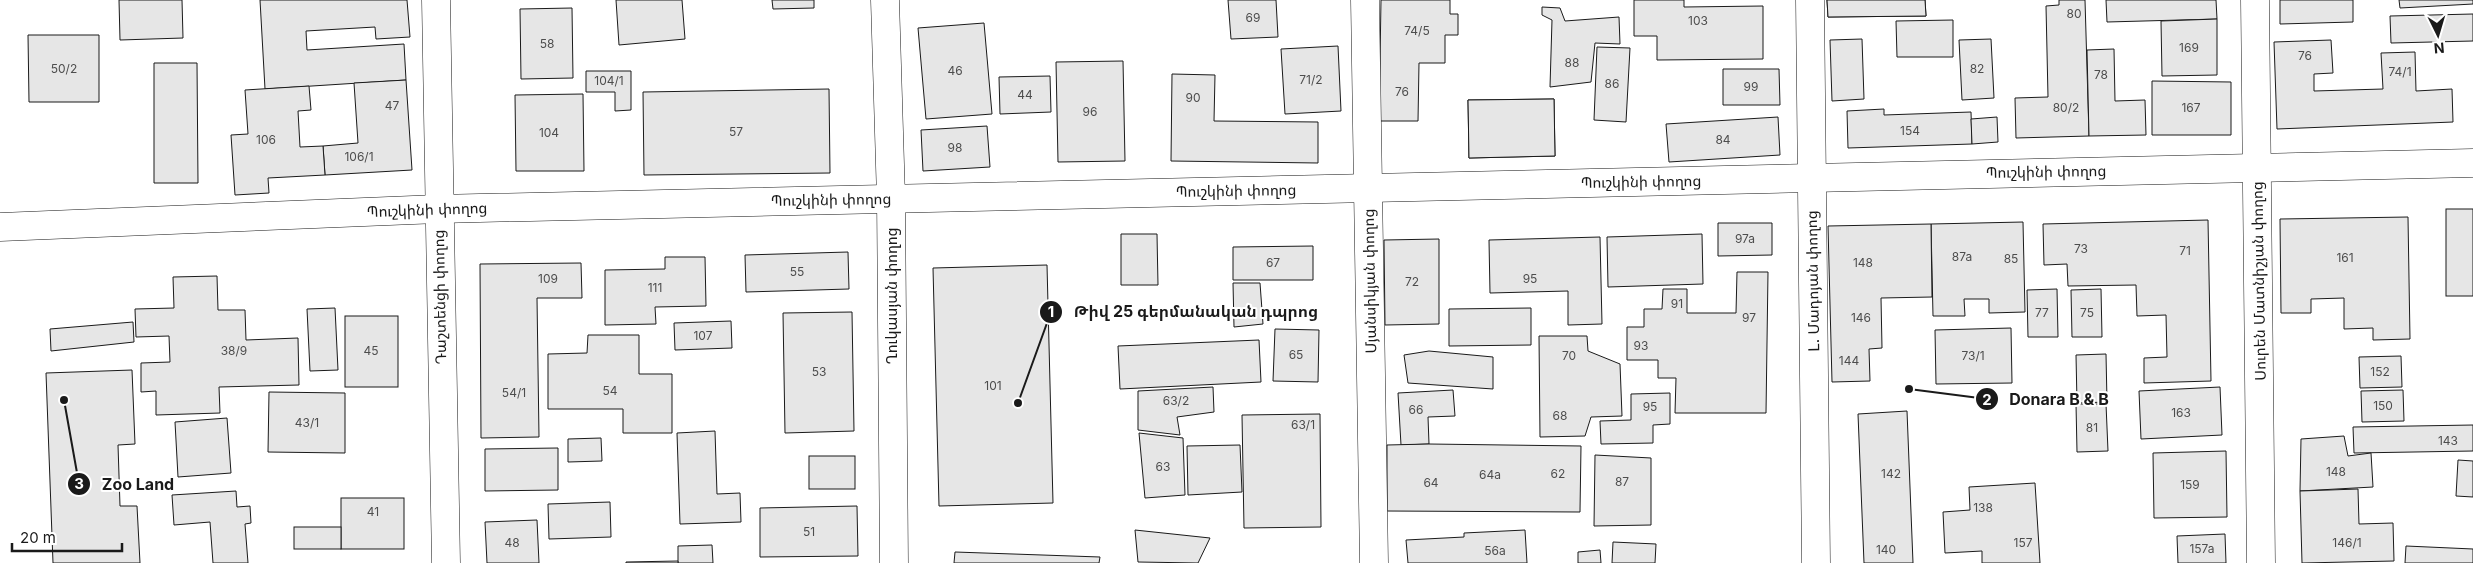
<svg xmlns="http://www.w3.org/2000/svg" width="2473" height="563" viewBox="0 0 2473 563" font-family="Inter,'Noto Sans Armenian',sans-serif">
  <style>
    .building { fill: #e6e6e6; stroke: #1a1a1a }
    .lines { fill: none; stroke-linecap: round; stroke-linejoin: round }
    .minor-casing { stroke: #1a1a1a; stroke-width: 29 }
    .minor { stroke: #fff; stroke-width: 28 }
    .labels { text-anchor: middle; stroke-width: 4; stroke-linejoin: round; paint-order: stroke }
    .number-label { font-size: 12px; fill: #4d4d4d }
    .street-label { font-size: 15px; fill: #1a1a1a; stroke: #fff }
    .leader { fill: none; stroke: #1a1a1a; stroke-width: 2 }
    .callout-dot { fill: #1a1a1a; stroke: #fff; stroke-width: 2 }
    .mark-label { font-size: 15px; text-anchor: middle; font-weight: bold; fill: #fff }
    .callout-label { font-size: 16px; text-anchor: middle; font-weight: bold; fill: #1a1a1a; stroke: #fff; stroke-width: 4; stroke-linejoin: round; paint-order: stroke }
  </style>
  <rect width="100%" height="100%" fill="#fff"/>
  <g class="building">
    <polygon points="119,0 182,0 183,38 120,40"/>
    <polygon points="260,0 407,0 410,37 376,39 375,27 306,31 307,50 404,44 406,80 265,89"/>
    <polygon points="616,0 682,0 685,39 619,45"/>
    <polygon points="772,0 814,0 814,8 773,9"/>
    <polygon points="1228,0 1276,0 1278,37 1231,39"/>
    <polygon points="1381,0 1450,0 1450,14 1458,14 1458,35 1445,35 1445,63 1419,63 1418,121 1379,121"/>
    <polygon points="1634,0 1684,0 1684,7 1763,6 1763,59 1657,60 1657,36 1634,36"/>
    <polygon points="1827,0 1925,0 1926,16 1828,17"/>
    <polygon points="1827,0 1925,0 1926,16 1828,17"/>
    <polygon points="2059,0 2085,0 2089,136 2016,138 2015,98 2048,97 2046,6 2059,5"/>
    <polygon points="2106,0 2216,0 2217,19 2107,22"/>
    <polygon points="2280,0 2353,0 2353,22 2280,24"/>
    <polygon points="2399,0 2473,0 2473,4 2400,8"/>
    <polygon points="1542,7 1560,8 1565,21 1619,17 1620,44 1595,43 1591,82 1550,87 1552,20 1542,15"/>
    <polygon points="572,8 573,78 521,79 520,9"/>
    <polygon points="2473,14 2473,41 2391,43 2390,16"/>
    <polygon points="2217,19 2217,75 2162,76 2161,21"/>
    <polygon points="1953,20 1953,57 1897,57 1896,21"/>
    <polygon points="984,23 992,114 926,119 918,28"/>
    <polygon points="28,35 99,35 99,102 29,102"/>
    <polygon points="1862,39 1864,99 1832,101 1830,40"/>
    <polygon points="1991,39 1994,98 1962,100 1959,40"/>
    <polygon points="2331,40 2333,73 2314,74 2314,91 2383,89 2381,53 2415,52 2416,91 2452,89 2453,122 2277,129 2274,42"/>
    <polygon points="1338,46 1341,111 1285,114 1281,49"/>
    <polygon points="1597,47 1630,48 1626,122 1594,120"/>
    <polygon points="2114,49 2115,101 2145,100 2146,135 2089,136 2087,50"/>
    <polygon points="1123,61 1125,161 1058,162 1056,62"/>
    <polygon points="154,63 197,63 198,183 154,183"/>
    <polygon points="1723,69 1779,69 1780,105 1723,105"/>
    <polygon points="586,71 631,71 631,110 615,111 615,92 586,92"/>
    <polygon points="1172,74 1215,75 1214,121 1318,122 1318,163 1171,161"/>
    <polygon points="1050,76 1051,112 1000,114 999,77"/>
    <polygon points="406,80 412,170 325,175 323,146 358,143 354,83"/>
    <polygon points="2152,81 2231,82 2231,135 2152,135"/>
    <polygon points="309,86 311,110 298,111 300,147 323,146 325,175 268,178 269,193 235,195 231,135 248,134 245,90"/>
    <polygon points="829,89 830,173 644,175 643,92"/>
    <polygon points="583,94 584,171 516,171 515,95"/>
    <polygon points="1554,99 1555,156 1469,158 1468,100"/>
    <polygon points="1554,99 1555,156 1469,158 1468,100"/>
    <polygon points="1884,109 1884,115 1971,112 1972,144 1848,148 1847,111"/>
    <polygon points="1778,117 1780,155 1669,162 1666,124"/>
    <polygon points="1997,117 1998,142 1972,144 1971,119"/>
    <polygon points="987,126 990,167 923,171 921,130"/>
    <rect x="2446" y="209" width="27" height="87"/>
    <polygon points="2408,217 2410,339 2373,340 2373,328 2344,329 2344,298 2311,299 2311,313 2281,313 2280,219"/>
    <polygon points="2208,220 2211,381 2144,383 2144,358 2167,357 2166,315 2137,316 2136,285 2068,286 2067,264 2044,265 2043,224"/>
    <polygon points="2023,222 2025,312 1989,313 1989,299 1964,299 1965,316 1933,316 1931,224"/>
    <polygon points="1718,223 1772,223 1772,255 1718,256"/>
    <polygon points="1931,224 1932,297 1881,298 1882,348 1869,349 1870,381 1832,382 1828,226"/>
    <polygon points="1121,234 1157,234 1158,285 1121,285"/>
    <polygon points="1702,234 1703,284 1608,287 1607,237"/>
    <polygon points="1600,237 1602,324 1568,325 1568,291 1490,293 1489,240"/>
    <polygon points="1439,239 1439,324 1385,325 1384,240"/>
    <polygon points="1313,246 1313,280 1233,280 1233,247"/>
    <polygon points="848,252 849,289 746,292 745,255"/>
    <polygon points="665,257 705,257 706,306 655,307 656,324 605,325 605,270 665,269"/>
    <polygon points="581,263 582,298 537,298 539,437 481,438 480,264"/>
    <polygon points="1047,265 1053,503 939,506 933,268"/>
    <polygon points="1737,272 1768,272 1766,413 1675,413 1676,378 1658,378 1658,360 1627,360 1627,327 1644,327 1644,309 1662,309 1663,289 1687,289 1687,313 1736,313"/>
    <polygon points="217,276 218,310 245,310 246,340 298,338 299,385 219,387 220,413 156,415 156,391 141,392 141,363 170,362 169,336 136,337 135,309 174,308 173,277"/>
    <polygon points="1233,283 1260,283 1263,324 1234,327"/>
    <polygon points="2057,289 2058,337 2028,337 2027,290"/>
    <polygon points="2101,289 2102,337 2072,337 2071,290"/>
    <polygon points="335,308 338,370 310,371 307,309"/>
    <polygon points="1531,308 1531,345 1449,346 1449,309"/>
    <polygon points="852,312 854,431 785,433 783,313"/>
    <rect x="345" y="316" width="53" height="71"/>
    <polygon points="731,321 732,348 675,350 674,323"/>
    <polygon points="133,322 134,342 51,351 50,329"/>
    <polygon points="2011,328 2012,383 1936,384 1935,330"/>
    <polygon points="1275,329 1319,330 1318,382 1273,381"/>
    <polygon points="588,335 639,335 639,374 672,374 672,433 623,433 623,409 548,409 548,354 587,353"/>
    <polygon points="1539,336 1587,336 1588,351 1620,364 1622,416 1591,417 1585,436 1540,437"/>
    <polygon points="1259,340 1261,382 1120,389 1118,346"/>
    <polygon points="1429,351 1493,357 1493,389 1408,383 1404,355"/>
    <polygon points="2106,354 2107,402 2077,403 2076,355"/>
    <polygon points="2401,356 2402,387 2360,388 2359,357"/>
    <polygon points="132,370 135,444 118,445 120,506 137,506 140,563 53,563 46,373"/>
    <polygon points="1213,387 1214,412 1177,417 1180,435 1138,430 1138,391"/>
    <polygon points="2220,387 2222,435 2141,439 2139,391"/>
    <polygon points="1453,390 1455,416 1428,417 1429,444 1401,445 1398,393"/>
    <polygon points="2403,390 2404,421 2362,422 2361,391"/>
    <polygon points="269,392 345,393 345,453 268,452"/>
    <polygon points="1670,393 1670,424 1653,425 1653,443 1601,444 1600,421 1631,420 1631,394"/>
    <polygon points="2076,404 2106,404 2108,451 2077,452"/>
    <polygon points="1907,411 1913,563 1864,563 1858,414"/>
    <polygon points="1320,414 1321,527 1244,528 1242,415"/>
    <polygon points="227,418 231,473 178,477 175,422"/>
    <polygon points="2473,425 2473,451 2354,453 2353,427"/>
    <polygon points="715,431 717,494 740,493 741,522 680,524 677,433"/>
    <polygon points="1139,433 1183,438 1185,495 1145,498"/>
    <polygon points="2344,436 2348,456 2371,453 2373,487 2300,491 2301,439"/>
    <polygon points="601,438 602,461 568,462 568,439"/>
    <polygon points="1429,444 1581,446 1580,512 1387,511 1387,445"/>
    <polygon points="1240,445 1242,492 1188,495 1187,446"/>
    <polygon points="558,448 558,490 485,491 485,449"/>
    <polygon points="2226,451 2227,517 2154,518 2153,453"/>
    <polygon points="1595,455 1651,458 1651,525 1594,526"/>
    <rect x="809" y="456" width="46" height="33"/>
    <polygon points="2458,460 2473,461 2473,497 2456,496"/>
    <polygon points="2035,483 2040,563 1982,563 1982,551 1945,553 1943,512 1970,510 1969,487"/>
    <polygon points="2358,489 2359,524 2393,523 2394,561 2302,563 2300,491"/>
    <polygon points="236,491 237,507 250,506 251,523 245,524 248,563 213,563 210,522 174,525 172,495"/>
    <rect x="341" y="498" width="63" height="51"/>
    <polygon points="610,502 611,537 549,539 548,504"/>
    <polygon points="857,506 858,556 760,557 760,508"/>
    <polygon points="537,520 539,563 487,563 485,522"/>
    <rect x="294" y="527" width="47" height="22"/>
    <polygon points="1135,530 1210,538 1198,563 1138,562"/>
    <polygon points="1525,530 1527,563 1408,563 1406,540 1464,537 1464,533"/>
    <polygon points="2225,534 2226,563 2178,563 2177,536"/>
    <polygon points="1613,542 1656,544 1655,563 1612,563"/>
    <polygon points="712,545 713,563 678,563 678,546"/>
    <polygon points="2406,546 2473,549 2473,563 2405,563"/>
    <polygon points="1600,550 1601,563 1578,563 1578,552"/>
    <polygon points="955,552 1100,557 1099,563 954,563"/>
    <polygon points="678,561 678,563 626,563 626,562"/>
  </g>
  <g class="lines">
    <defs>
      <g id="minor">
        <polyline points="436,0 446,563"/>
        <polyline points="885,0 891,198 894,563"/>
        <polyline points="1365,0 1374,563"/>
        <polyline points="1810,0 1816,563"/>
        <polyline points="2255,0 2261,563"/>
        <polyline points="0,227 438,209 2473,163"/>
      </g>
    </defs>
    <use href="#minor" class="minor-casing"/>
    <use href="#minor" class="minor"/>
  </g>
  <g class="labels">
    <g class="number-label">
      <text x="2074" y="18">80</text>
      <text x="1253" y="22">69</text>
      <text x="1698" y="25">103</text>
      <text x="1417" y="35">74/5</text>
      <text x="547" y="48">58</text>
      <text x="2189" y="52">169</text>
      <text x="2305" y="60">76</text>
      <text x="1572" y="67">88</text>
      <text x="64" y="73">50/2</text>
      <text x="1977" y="73">82</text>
      <text x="955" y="75">46</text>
      <text x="2400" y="76">74/1</text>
      <text x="2101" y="79">78</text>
      <text x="1311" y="84">71/2</text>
      <text x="609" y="85">104/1</text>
      <text x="1612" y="88">86</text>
      <text x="1751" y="91">99</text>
      <text x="1402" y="96">76</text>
      <text x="1025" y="99">44</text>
      <text x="1193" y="102">90</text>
      <text x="392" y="110">47</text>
      <text x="2066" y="112">80/2</text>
      <text x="2191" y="112">167</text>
      <text x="1090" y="116">96</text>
      <text x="1910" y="135">154</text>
      <text x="736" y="136">57</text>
      <text x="549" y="137">104</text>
      <text x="266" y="144">106</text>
      <text x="1723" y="144">84</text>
      <text x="955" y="152">98</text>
      <text x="359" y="161">106/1</text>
      <text x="1745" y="243">97a</text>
      <text x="2081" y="253">73</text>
      <text x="2185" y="255">71</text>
      <text x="1962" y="261">87a</text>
      <text x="2345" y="262">161</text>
      <text x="2011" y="263">85</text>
      <text x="1273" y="267">67</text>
      <text x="1863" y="267">148</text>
      <text x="797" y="276">55</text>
      <text x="548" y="283">109</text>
      <text x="1530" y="283">95</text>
      <text x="1412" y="286">72</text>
      <text x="655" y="292">111</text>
      <text x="1677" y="308">91</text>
      <text x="2042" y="317">77</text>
      <text x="2087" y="317">75</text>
      <text x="1749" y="322">97</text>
      <text x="1861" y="322">146</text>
      <text x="703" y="340">107</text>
      <text x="1641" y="350">93</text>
      <text x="234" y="355">38/9</text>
      <text x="371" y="355">45</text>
      <text x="1296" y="359">65</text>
      <text x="1569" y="360">70</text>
      <text x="1973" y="360">73/1</text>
      <text x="1849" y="365">144</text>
      <text x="819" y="376">53</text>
      <text x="2380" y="376">152</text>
      <text x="993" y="390">101</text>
      <text x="610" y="395">54</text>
      <text x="514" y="397">54/1</text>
      <text x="1176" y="405">63/2</text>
      <text x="2383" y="410">150</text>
      <text x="1650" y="411">95</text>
      <text x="1416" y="414">66</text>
      <text x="2181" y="417">163</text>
      <text x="1560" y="420">68</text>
      <text x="307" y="427">43/1</text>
      <text x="1303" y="429">63/1</text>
      <text x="2092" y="432">81</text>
      <text x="2448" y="445">143</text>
      <text x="1163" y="471">63</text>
      <text x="2336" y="476">148</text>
      <text x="1558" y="478">62</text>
      <text x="1891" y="478">142</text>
      <text x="1490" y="479">64a</text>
      <text x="1622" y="486">87</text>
      <text x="1431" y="487">64</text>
      <text x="2190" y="489">159</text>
      <text x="1983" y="512">138</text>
      <text x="373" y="516">41</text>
      <text x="809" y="536">51</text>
      <text x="512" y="547">48</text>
      <text x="2023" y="547">157</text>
      <text x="2347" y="547">146/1</text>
      <text x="2202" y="553">157a</text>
      <text x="1886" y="554">140</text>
      <text x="1495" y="555">56a</text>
    </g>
    <g class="street-label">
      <text transform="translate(2046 172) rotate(-1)" y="5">Պուշկինի փողոց</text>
      <text transform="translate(1641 182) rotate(-1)" y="5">Պուշկինի փողոց</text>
      <text transform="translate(1236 191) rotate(-1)" y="5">Պուշկինի փողոց</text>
      <text transform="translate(831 200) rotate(-1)" y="5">Պուշկինի փողոց</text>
      <text transform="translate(427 210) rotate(-2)" y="5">Պուշկինի փողոց</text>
      <text transform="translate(1370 281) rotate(-91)" y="5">Մյանսիկյան փողոց</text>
      <text transform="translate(1813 281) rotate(-91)" y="5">L. Մադոյան փողոց</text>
      <text transform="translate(2259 281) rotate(-91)" y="5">Սուրեն Մատնիշյան փողոց</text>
      <text transform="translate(892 296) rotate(-90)" y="5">Ղուկասյան փողոց</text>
      <text transform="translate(440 297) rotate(-91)" y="5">Դաշտենցի փողոց</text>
    </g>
  </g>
  <path class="leader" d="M1018 403L1051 312M1909 389L1987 399M64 400L79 484"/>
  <g class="callout-dot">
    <circle cx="1018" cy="403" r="5"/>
    <circle cx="1909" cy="389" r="5"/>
    <circle cx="64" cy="400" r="5"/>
    <circle cx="1051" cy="312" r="12"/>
    <circle cx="1987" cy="399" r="12"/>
    <circle cx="79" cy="484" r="12"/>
  </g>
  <g class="mark-label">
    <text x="1051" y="317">1</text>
    <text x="1987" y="405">2</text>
    <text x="79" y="489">3</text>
  </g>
  <g class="callout-label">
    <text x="1196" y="317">Թիվ 25 գերմանական դպրոց</text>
    <text x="2059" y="405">Donara B &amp; B</text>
    <text x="138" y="490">Zoo Land</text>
  </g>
  <g transform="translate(2438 35) rotate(175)" stroke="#ffffff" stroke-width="4" paint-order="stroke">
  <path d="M0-4L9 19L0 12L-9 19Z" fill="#1a1a1a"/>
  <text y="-8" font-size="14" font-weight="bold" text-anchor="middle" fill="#1a1a1a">N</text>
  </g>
  <path d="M12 543v8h110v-8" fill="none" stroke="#1a1a1a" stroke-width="2.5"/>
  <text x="20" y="543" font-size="15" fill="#1a1a1a" stroke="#ffffff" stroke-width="4" paint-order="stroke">20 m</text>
</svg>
